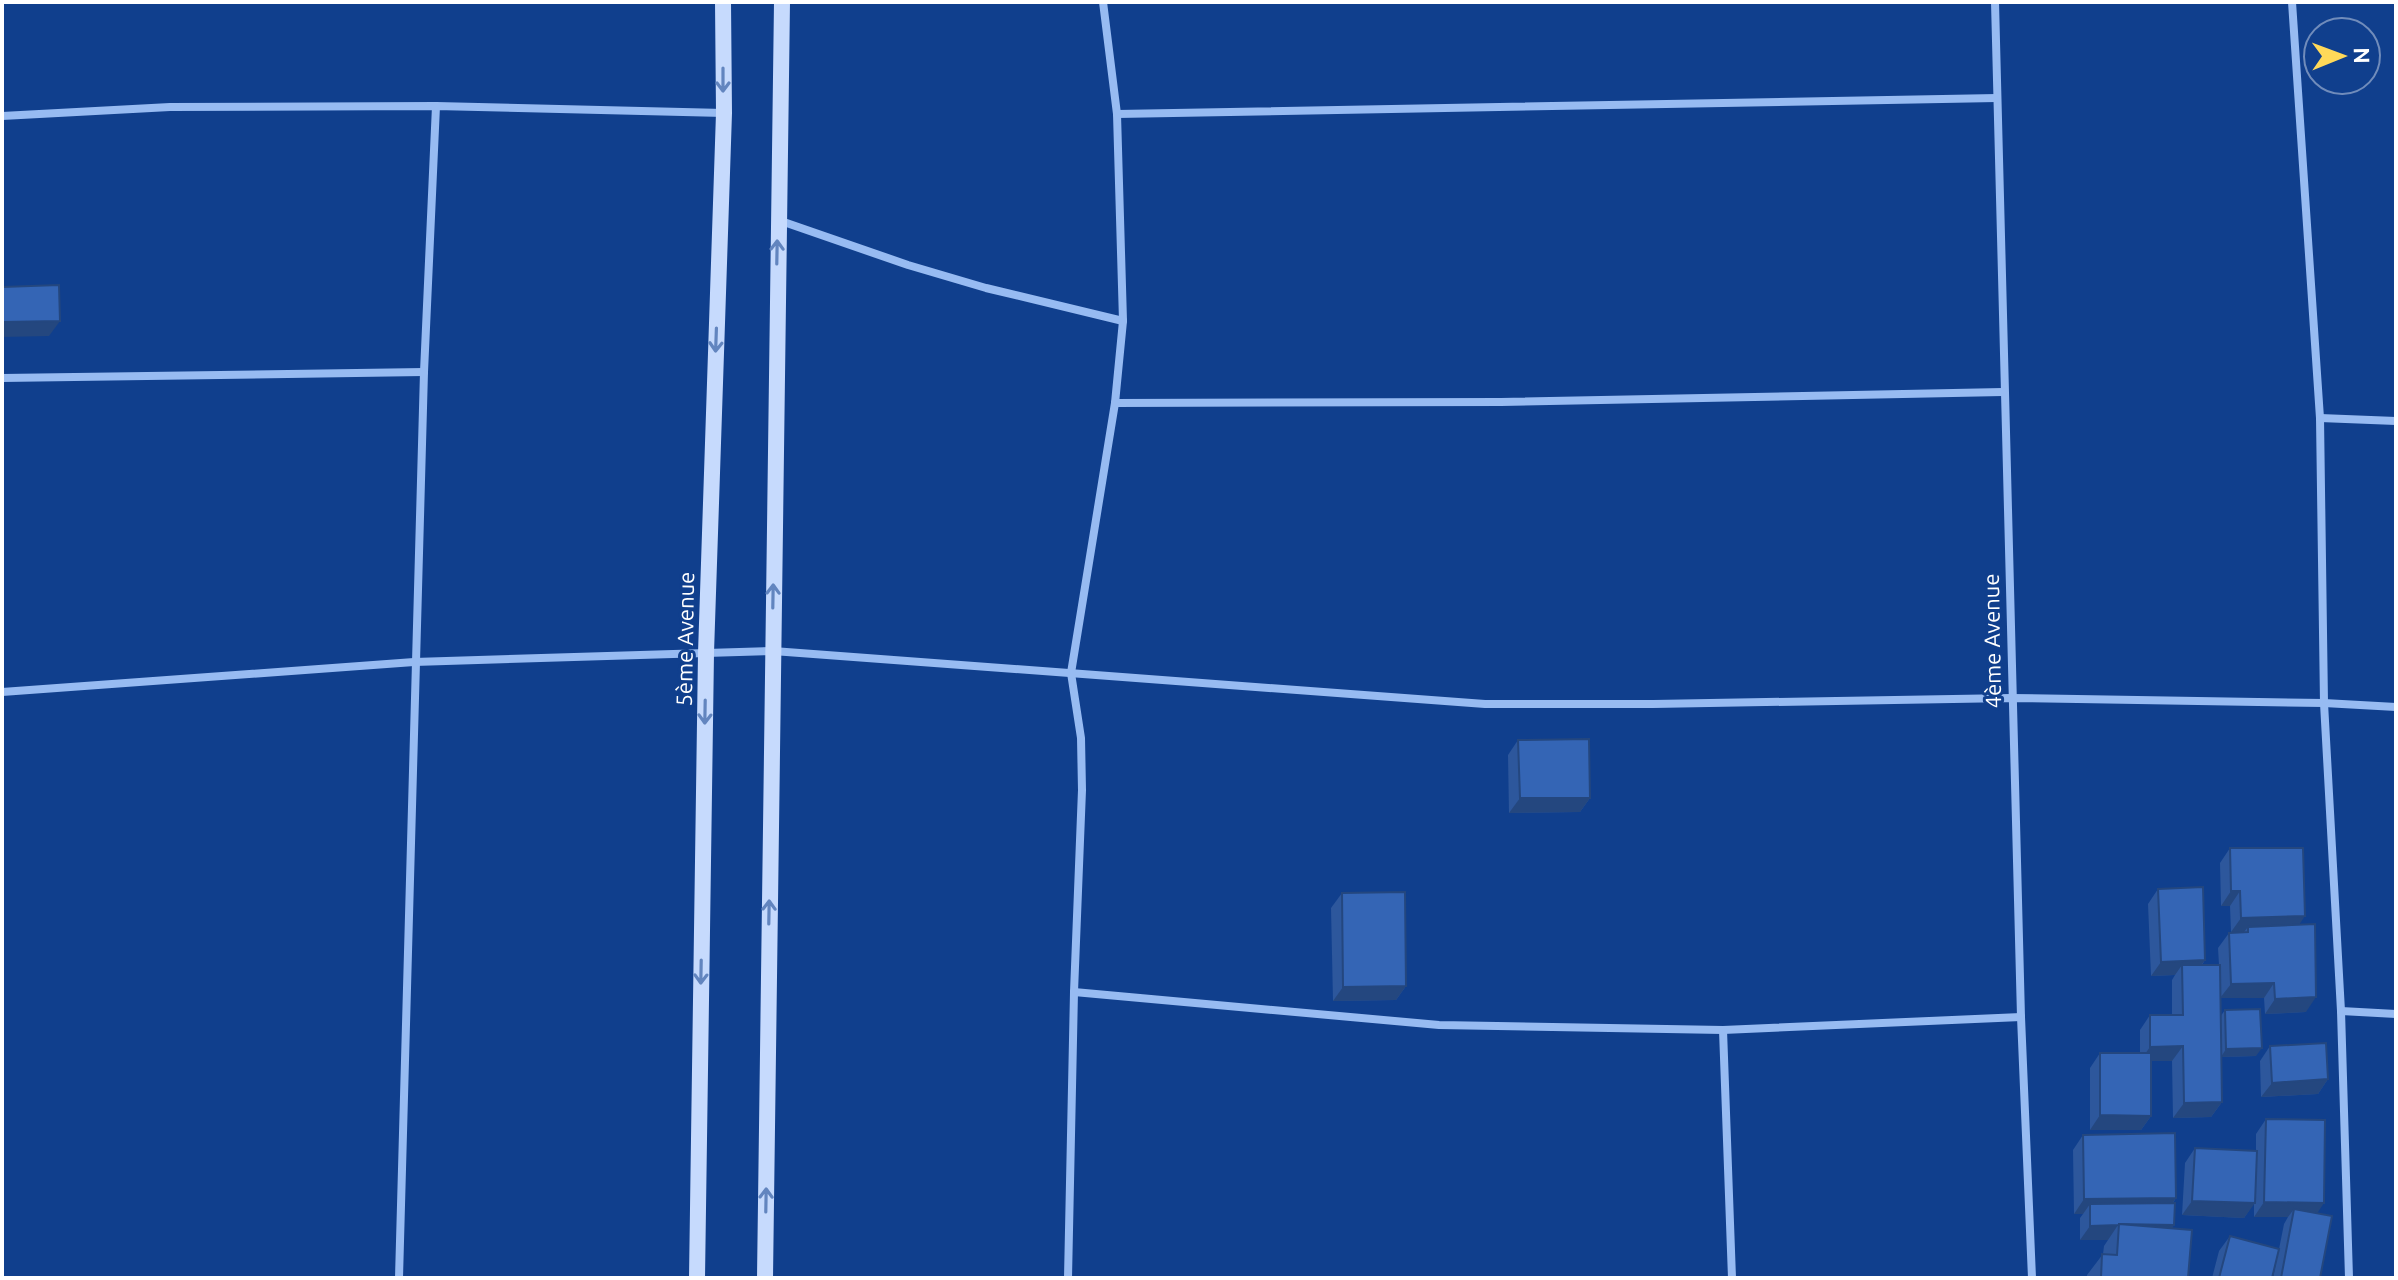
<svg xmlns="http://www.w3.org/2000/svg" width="2398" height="1280" viewBox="0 0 2398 1280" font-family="Ubuntu,sans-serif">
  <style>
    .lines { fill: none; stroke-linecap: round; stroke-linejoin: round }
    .street { stroke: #97bbf2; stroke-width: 8 }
    .secondary { stroke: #c6dafd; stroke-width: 16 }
    .wall { fill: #2d579c }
    .shaded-wall { fill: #24477f }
    .building { fill: #3465b5; stroke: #24477f; stroke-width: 2 }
    .oneway { stroke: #6285bf }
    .labels { text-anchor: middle; stroke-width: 6; stroke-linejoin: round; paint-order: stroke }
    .street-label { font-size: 22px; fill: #fff; stroke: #103f8d }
  </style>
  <rect width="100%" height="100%" fill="#103f8d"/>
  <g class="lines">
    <g class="street">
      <polyline points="1995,2 2021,1017 2032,1278"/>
      <polyline points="2292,2 2320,418 2324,703 2341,1011 2349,1278"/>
      <polyline points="1117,114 1997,98"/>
      <polyline points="2,116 170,107 436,106 724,113"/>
      <polyline points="778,220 908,265 986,288 1123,321"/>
      <polyline points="2,378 424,372"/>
      <polyline points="1115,403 1501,402 2003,392"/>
      <polyline points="2320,418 2396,421"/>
      <polyline points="2,692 414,662 773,651 1485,704 1653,704 2011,698 2324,703 2396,707"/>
      <polyline points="1074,992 1439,1025 1723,1030 2021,1017"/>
      <polyline points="2341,1011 2396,1014"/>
      <polyline points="1723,1030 1732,1278"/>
      <polyline points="399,1278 424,372 436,106"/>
      <polyline points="1068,1278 1074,992 1082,790 1081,738 1071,673 1115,403 1123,321 1117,114 1103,2"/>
    </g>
    <g class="secondary">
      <polyline points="697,1278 706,653 724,113 723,2"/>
      <polyline points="765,1278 782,2"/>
    </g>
  </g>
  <g class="wall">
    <polygon points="1518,740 1590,798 1580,812 1509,813 1508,755"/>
    <polygon points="2230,848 2299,925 2306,1012 2265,1014 2264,998 2220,998 2220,1017 2225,1010 2256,1056 2221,1057 2222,1102 2211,1117 2173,1118 2172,1061 2151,1061 2151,1116 2141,1130 2090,1130 2090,1068 2100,1053 2140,1053 2140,1030 2150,1015 2172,1015 2172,980 2175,975 2151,976 2148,904 2158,889 2205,960 2202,965 2219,965 2218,948 2229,933 2231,932 2230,906 2221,906 2220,863"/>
    <polygon points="1342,893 1406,986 1396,1000 1333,1001 1331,908"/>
    <polygon points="2270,1046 2328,1079 2318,1094 2261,1097 2260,1061"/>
    <polygon points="2266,1119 2317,1213 2320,1278 2273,1278 2278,1253 2272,1278 2212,1278 2219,1251 2230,1236 2279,1249 2284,1224 2288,1217 2254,1217 2254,1203 2244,1218 2182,1215 2185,1163 2195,1148 2256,1151 2256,1134"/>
    <polygon points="2083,1135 2176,1198 2173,1203 2174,1225 2172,1228 2188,1278 2087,1278 2087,1275 2103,1254 2104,1246 2108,1240 2080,1240 2080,1218 2083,1214 2074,1214 2073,1150"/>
  </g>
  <g class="shaded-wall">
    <polygon points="60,321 49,336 2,337 2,322"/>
    <polygon points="1520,798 1590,798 1580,812 1509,813"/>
    <polygon points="2231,891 2240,891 2230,906 2221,906"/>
    <polygon points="2305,916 2295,931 2248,927 2244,932 2231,932 2241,918"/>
    <polygon points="2205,960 2195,974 2182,965 2175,975 2151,976 2161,962"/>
    <polygon points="2274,983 2264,998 2220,998 2231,984"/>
    <polygon points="1406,986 1396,1000 1333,1001 1343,987"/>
    <polygon points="2316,997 2306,1012 2265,1014 2275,999"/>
    <polygon points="2183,1046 2172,1061 2140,1061 2150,1047"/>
    <polygon points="2262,1048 2256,1056 2221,1057 2226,1049"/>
    <polygon points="2328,1079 2318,1094 2261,1097 2272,1083"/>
    <polygon points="2222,1102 2211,1117 2173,1118 2184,1103"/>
    <polygon points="2100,1115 2151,1116 2141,1130 2090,1130"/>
    <polygon points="2176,1198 2166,1213 2090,1204 2083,1214 2074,1214 2084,1199"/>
    <polygon points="2192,1201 2255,1203 2244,1218 2182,1215"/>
    <polygon points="2264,1202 2324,1203 2314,1218 2294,1209 2288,1217 2254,1217"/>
    <polygon points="2118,1225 2108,1240 2080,1240 2090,1226"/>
    <polygon points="2119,1225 2174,1225 2164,1240"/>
  </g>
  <g class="building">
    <polygon points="59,285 60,321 2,322 2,287"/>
    <polygon points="1589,739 1590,798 1520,798 1518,740"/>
    <polygon points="2230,848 2303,848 2305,916 2241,918 2240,891 2231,891"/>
    <polygon points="2203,887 2205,960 2161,962 2158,889"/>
    <polygon points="1405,892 1406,986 1343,987 1342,893"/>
    <polygon points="2315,924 2316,997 2275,999 2274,983 2231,984 2229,933 2248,932 2248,927"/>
    <polygon points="2182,965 2220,965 2222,1102 2184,1103 2183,1046 2150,1047 2150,1015 2183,1015"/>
    <polygon points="2260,1009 2262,1048 2226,1049 2225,1010"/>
    <polygon points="2326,1043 2328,1079 2272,1083 2270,1046"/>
    <polygon points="2100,1053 2151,1053 2151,1116 2100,1115"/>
    <polygon points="2266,1119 2325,1120 2324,1203 2264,1202"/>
    <polygon points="2175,1133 2176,1198 2084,1199 2083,1135"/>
    <polygon points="2195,1148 2257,1151 2255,1203 2192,1201"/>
    <polygon points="2175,1203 2174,1225 2119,1224 2119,1225 2090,1226 2090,1204"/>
    <polygon points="2294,1209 2332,1216 2320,1278 2281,1278"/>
    <polygon points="2119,1224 2192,1230 2188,1278 2101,1278 2102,1254 2117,1255"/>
    <polygon points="2230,1236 2279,1249 2272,1278 2219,1278"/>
  </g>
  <defs><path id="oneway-shaft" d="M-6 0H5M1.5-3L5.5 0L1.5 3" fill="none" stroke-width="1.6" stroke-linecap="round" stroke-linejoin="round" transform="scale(2)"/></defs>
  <g class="oneway">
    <use href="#oneway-shaft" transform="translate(723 80) rotate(90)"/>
    <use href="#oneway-shaft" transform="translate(777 252) rotate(-89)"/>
    <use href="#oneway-shaft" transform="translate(716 340) rotate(92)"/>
    <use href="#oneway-shaft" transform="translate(773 596) rotate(-89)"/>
    <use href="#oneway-shaft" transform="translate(705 712) rotate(91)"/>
    <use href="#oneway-shaft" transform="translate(769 912) rotate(-89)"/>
    <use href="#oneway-shaft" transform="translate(701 972) rotate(91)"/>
    <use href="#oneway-shaft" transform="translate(766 1200) rotate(-89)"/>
  </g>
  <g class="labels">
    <g class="street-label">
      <text transform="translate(685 639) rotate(-89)" y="8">5ème Avenue</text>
      <text transform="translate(1992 641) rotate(-91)" y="8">4ème Avenue</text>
    </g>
  </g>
  <rect width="2398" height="1280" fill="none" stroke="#ffffff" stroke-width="8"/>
  <g transform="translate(2342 56) rotate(89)"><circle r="38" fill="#103f8d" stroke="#708cbb" stroke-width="2"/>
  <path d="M0-6L14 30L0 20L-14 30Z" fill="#ffd959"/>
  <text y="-12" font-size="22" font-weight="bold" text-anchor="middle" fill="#ffffff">N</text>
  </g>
</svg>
